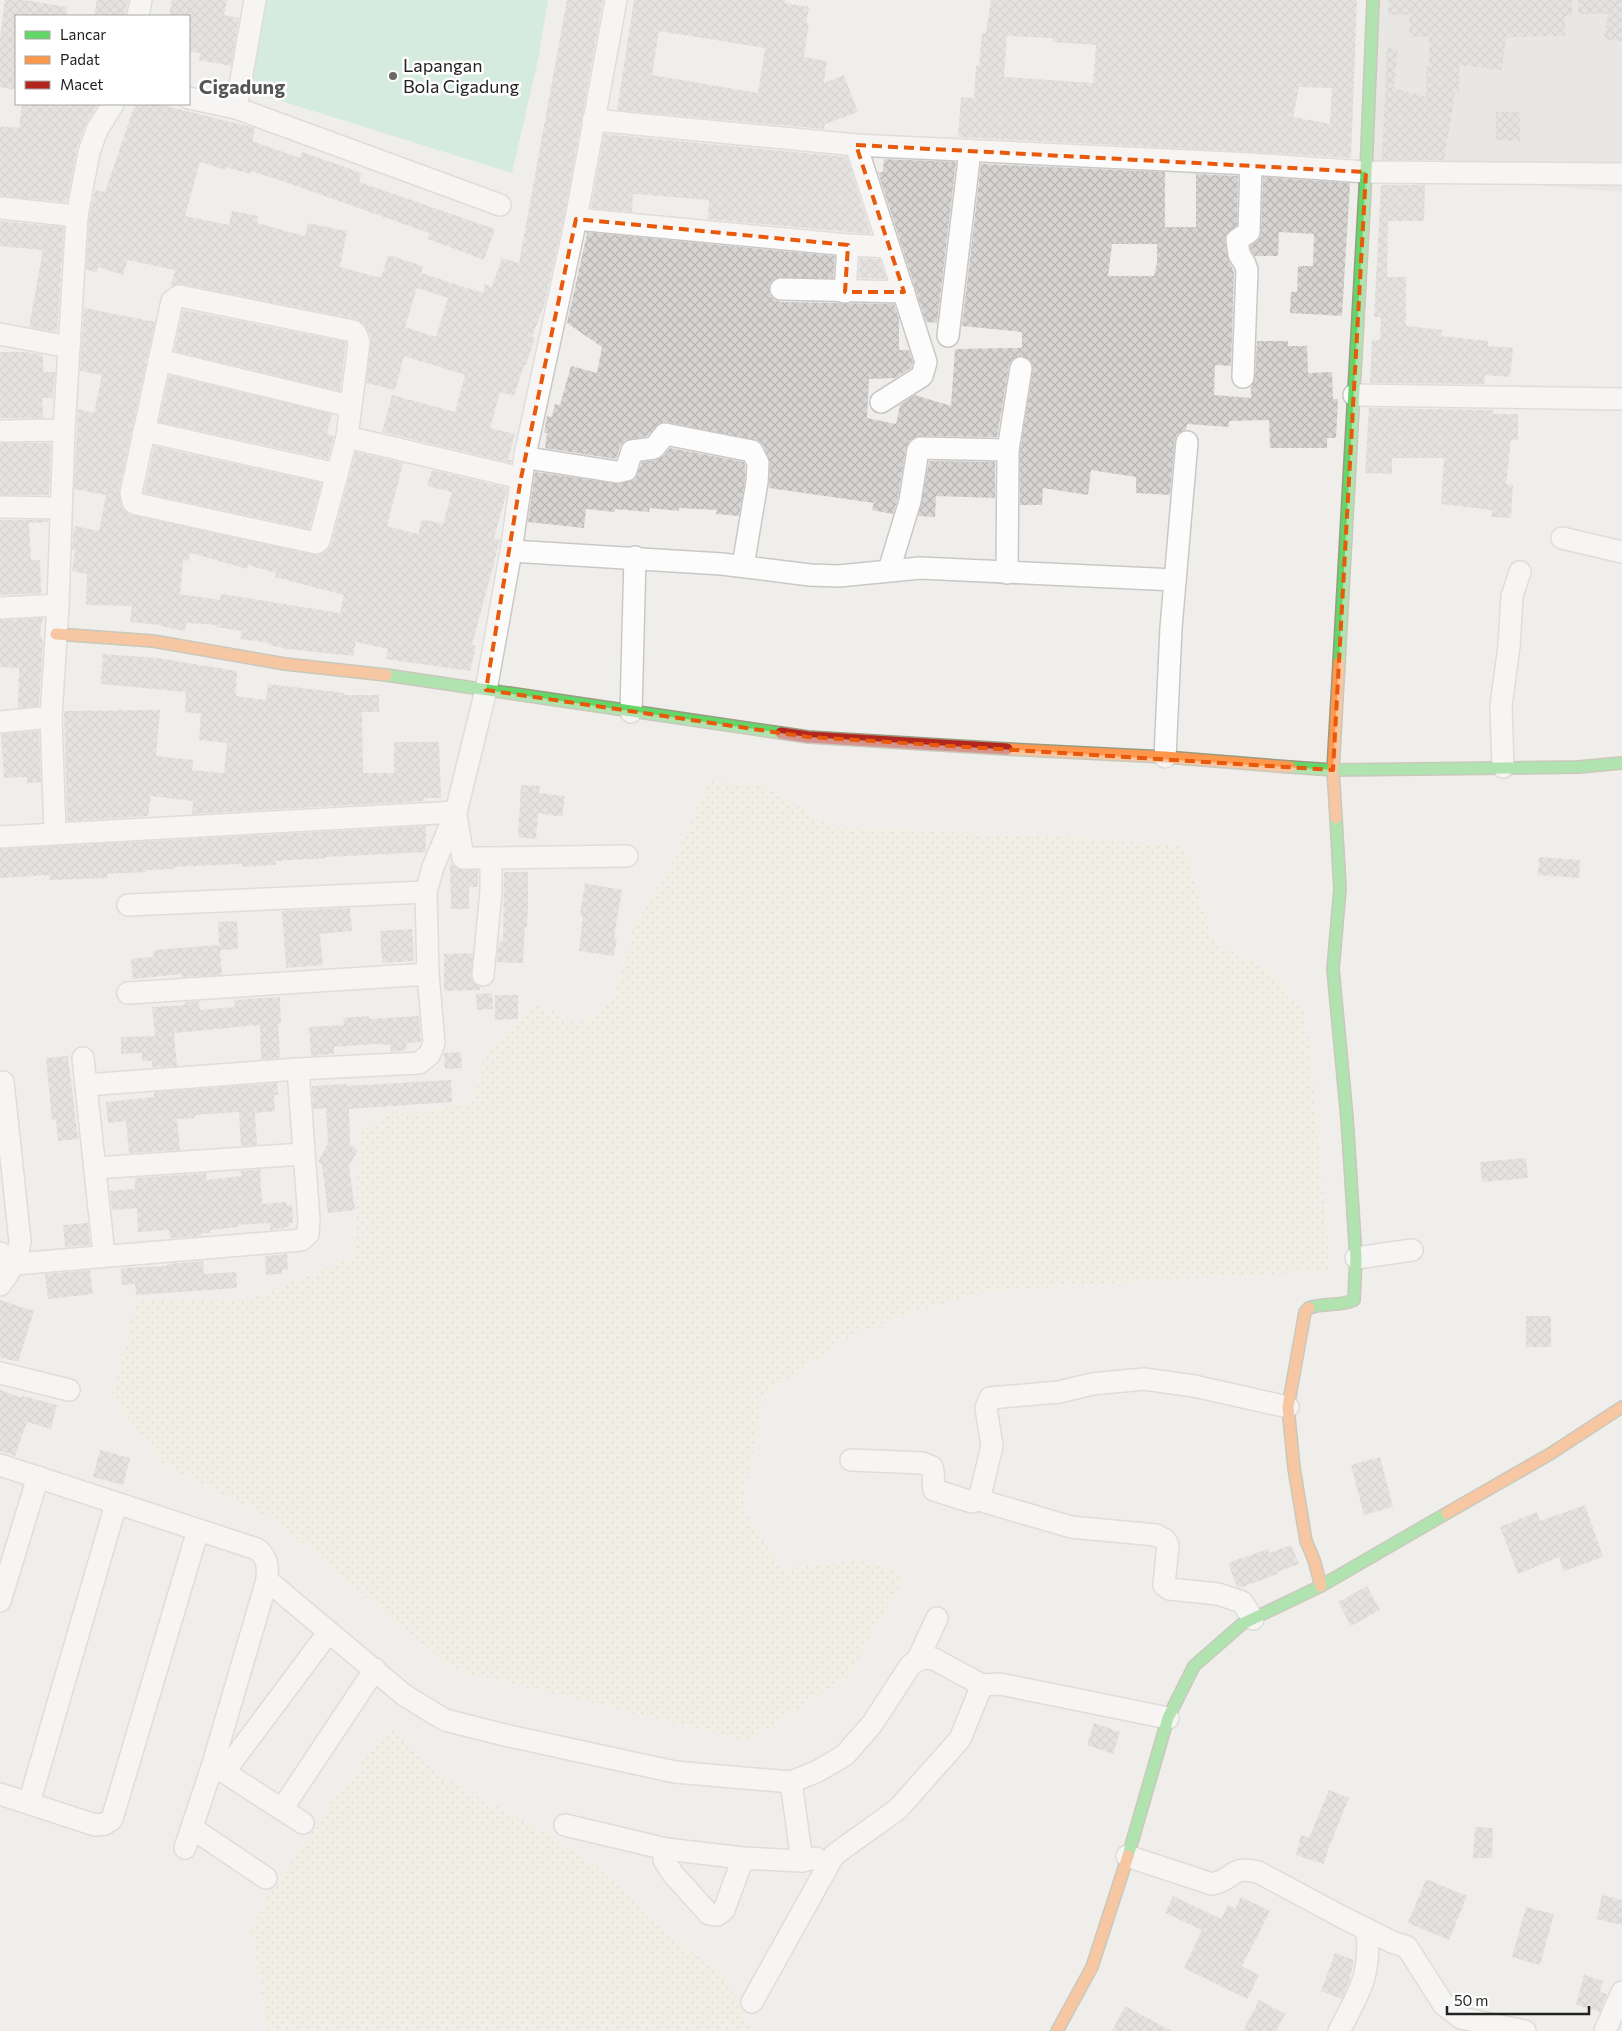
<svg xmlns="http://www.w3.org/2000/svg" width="1622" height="2031" viewBox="0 0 1622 2031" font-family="Commissioner,sans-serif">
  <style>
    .residential { fill: #dfdedc }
    .farmland { fill: url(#farmland-dots) }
    .pitch { fill: #b7e6d2 }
    .building { fill: url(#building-cross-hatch); fill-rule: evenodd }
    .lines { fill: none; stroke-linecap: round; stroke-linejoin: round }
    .street-casing { stroke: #c9c8c7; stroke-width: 24 }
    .fast-casing { stroke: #999a82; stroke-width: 14 }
    .slow-casing { stroke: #999a82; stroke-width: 14 }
    .jam-casing { stroke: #999a82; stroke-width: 14 }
    .street { stroke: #fdfcfc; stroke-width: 21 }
    .fast { stroke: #63d668; stroke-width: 11 }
    .slow { stroke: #ff974d; stroke-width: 11 }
    .jam { stroke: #b3261e; stroke-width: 11 }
    .marked { fill: none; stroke: #e8590c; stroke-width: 4; stroke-dasharray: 10 6; stroke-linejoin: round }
    .poi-dot { fill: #6a6968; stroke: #fff; stroke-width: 2 }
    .labels { text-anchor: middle; stroke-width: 5; stroke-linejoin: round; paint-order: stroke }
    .poi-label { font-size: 18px; fill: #222; stroke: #fff; text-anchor: start }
    .quarter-label { font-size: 20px; font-weight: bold; fill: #555; stroke: #fff }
  </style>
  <defs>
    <pattern id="farmland-dots" width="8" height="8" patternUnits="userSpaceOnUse" patternTransform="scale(1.25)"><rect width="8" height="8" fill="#efefdf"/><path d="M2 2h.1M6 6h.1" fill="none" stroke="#cdcdbf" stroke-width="1.8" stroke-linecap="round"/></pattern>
    <pattern id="building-cross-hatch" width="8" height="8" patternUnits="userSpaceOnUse" patternTransform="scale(1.25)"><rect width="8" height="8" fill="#d7d4d2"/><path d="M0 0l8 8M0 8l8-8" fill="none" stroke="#b8b6b4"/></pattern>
  </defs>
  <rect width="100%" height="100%" fill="#f0eeeb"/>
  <polygon class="residential" points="1373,0 1622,0 1622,192 1366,172"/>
  <g class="farmland">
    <polygon points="708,782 762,785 832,827 1099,839 1184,847 1214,940 1273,973 1306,1014 1331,1270 989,1291 897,1317 848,1338 764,1395 742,1508 783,1569 863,1560 905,1575 848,1677 748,1741 454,1670 279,1523 163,1464 112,1396 128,1337 135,1300 253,1298 354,1257 359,1135 384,1113 425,1113 474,1100 485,1052 538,1004 580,1024 612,1002 634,926 679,852"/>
    <polygon points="391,1726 434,1772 547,1834 605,1872 663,1931 724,1975 752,2031 268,2031 252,1932 263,1903 336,1797"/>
  </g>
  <polygon class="pitch" points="262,0 548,0 538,60 512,173 249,91"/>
  <g class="building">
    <polygon points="5,0 24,0 67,7 66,16 16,16 16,90 0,87 0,38"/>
    <polygon points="97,0 128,0 125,16 94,16"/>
    <polygon points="172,0 227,0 224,15 239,18 231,66 199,60 200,53 189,51 189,16 169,16"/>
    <path d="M567,0h36l-39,217 -20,89 -12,31 3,1 -9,27h-2l-10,31 -14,-4 -10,36 25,6 -7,26h4l-1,3 -129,-31 10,-37 63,17 10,-37 -61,-19 -9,34 -29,-7 5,-45 -6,-13 -9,-6 -175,-35 -10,2 4,-16 -47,-10 -5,15 -25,-8 -1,6 -11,-4 3,-51 6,-28 10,2 30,-88h23l97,24 -3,13 48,17 2,-6 60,21 -3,9 136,47 -11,31 -56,-21 1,-6 -141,-50 -37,-12 -1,3 -24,-7v3l-26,-8 -15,54 44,9 3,-14 26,5 -1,7 48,13 3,-13 39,8 -7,36 41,11 7,-23 35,11 -2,7 62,20 2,-9 7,3 10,-29 17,5zM417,288l31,10 -12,39 -31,-10z"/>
    <path d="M634,0h151l-1,3 25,4 -3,16h3l-5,34 23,4 -3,22 20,-8 14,37 -33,12 -1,5 -207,-19zM659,31l106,17 -7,45 -106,-18z"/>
    <path d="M991,0h366l-6,158 -99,-6 -294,-15 3,-40 13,1 2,-32h3l3,-33h4zM1007,36l46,2v4l43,3 -3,38 -89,-6zM1299,87l33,1 -2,36 -37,-7z"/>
    <polygon points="1389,0 1572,0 1572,16 1565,16 1565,36 1506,37 1502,70 1459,65 1459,92 1455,92 1444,160 1382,160 1387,48 1398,49 1394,88 1426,97 1426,66 1429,66 1429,37 1409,37 1409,15 1388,15"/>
    <polygon points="1578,0 1622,0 1622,41 1604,39 1608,14 1578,14"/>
    <polygon points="22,104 98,104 85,126 77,148 67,202 0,196 0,126 19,128"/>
    <polygon points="1496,112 1520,112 1520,141 1496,140"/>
    <polygon points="604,134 847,157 871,234 708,219 709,200 633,194 632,212 591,208"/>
    <polygon points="884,159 956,162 937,323 926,322 878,172 883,172"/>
    <path d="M981,164l184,8v55h31v-53l42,2 -1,49 -11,9 -1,7 2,15 7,16 -3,94 -16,-1 -1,30 37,3v-11l4,-10 2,-36h31v5h19l1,27 24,-1 1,27h5l-2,39h-9v10h-57l-1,-28 -40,1v6l-42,-3 -1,6 -9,4 -2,6 -5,55 -34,-2v-16l-45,-7 -3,25 -45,-7 -1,17h-22v-54l13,-82 -1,-6 -3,-4 -7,-3 -6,1 -5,4 -2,5 -12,71 -77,-1 -5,1 -6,4 -3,7 -8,50 -5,16 -21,-4 2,-7 -105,-15 1,-25 -7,-18 -4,-4 -92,-19 -7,1 -13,13 -23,5 -4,6 -4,12 -71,-11 2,-15h-3l3,-17 5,1 3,-13 5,1 11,-39 26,7 5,-26 -35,-24 20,-89 -1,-2 249,24 -2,22h-58l-4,4 -2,6 1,7 5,5 6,2 113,2 5,15v31h10l4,12 -2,6 -16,10 -26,1 -2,39 29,6 4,-19 15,-10 36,11 4,-57 67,-1v-16l-60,-6zM1112,244h45v19l-3,13h-46z"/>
    <polygon points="1263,177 1350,183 1342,316 1290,313 1291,292 1297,292 1298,266 1313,266 1314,234 1279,232 1278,256 1255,256 1251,250 1250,246 1260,238 1261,233"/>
    <polygon points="1381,185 1425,185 1424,221 1388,221 1387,277 1406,277 1406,326 1442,330 1441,336 1488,341 1488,346 1513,348 1510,377 1485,375 1484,384 1370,383 1372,340 1380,340 1381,317 1374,317"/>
    <polygon points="0,221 64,227 57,332 29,327 43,250 0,246"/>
    <polygon points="860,258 880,259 886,279 858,278"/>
    <path d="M84,308l71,14 -36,168 4,19 9,6 186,40 8,-4 5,-7 25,-92 47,11 -16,63 31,8 4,-15 21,5 9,-32 -25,-6 5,-16 76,18 -14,50 6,2 -28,105 4,1 -6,25 -84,-12 2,-10 -32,-7 -3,14 -66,-7 -18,-4 1,-2 -30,-4 2,-8 -26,-4 1,-2 -31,-2 -1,8 -25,-5v-1l-30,-3 2,-16 -46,-1 1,-31 -15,-3 3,-21h-3l1,-15 2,-9 24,5 7,-36 -32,-6 4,-80 16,4 8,-38 -22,-4zM191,553l56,16 1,-4 28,8 -1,4 69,18 -4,18 -119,-19 -1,6 -40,-6 3,-34 5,1z"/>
    <polygon points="183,310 346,342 340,391 174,351"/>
    <polygon points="0,352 26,352 43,355 43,372 55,372 53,398 42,398 43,418 0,418"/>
    <polygon points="169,375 332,414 327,434 334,436 328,459 159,422"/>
    <polygon points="1369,408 1493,410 1493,414 1518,414 1518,440 1511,440 1506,484 1513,485 1511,518 1491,517 1492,510 1441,504 1444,458 1392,458 1392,474 1365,473"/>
    <polygon points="0,443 51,443 49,495 0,495"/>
    <polygon points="154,446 322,483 309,529 144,493"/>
    <polygon points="670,448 744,462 745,466 745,481 739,516 716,514 717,510 679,508 679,511 650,508 649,512 615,509 615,512 586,509 584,528 528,522 535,472 620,484 635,479 642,462 656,460 664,456"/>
    <polygon points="929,461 995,462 995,498 936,496 935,517 918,516"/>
    <polygon points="0,520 48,520 48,522 29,523 31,560 40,560 41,593 0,595"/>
    <polygon points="43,618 40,633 43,642 39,706 18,708 19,668 0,667 0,620"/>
    <polygon points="103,654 157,658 237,671 236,696 266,700 268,684 344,693 344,695 379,695 379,712 362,712 363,773 394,773 394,742 439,742 441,798 424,798 424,801 192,814 193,801 151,796 148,816 67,821 64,711 160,710 156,756 193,760 192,770 224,773 227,743 199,740 201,714 185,712 186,692 101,684"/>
    <polygon points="39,731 41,782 27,783 27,777 4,778 1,734"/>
    <polygon points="521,785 540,786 539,793 565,796 562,817 538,813 536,839 518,837"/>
    <polygon points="426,826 426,852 326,857 326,858 276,861 276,865 242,867 242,864 174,867 174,869 146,870 146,872 107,874 107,878 50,880 49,875 0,878 0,849"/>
    <polygon points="1539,857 1580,860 1579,878 1538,875"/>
    <polygon points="450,863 458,869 478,870 478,887 469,887 469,909 451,909"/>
    <polygon points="504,872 528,872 528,904 527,927 525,927 523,963 497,962 499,941 503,942"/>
    <polygon points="585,883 622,890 614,937 617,938 614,956 579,951 583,916 580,915"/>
    <polygon points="350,908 352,931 320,934 323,965 286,968 282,911"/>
    <polygon points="237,921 238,949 220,950 222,975 183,977 182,974 133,979 131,959 154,957 153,950 219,945 218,922"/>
    <polygon points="412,929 414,961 382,963 380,931"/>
    <polygon points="473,953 471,980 480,987 480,990 444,991 444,954"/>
    <polygon points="492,993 493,1009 477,1010 476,994"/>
    <polygon points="495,995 518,995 518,1019 495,1020"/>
    <polygon points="280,997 281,1023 278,1023 280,1058 261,1059 260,1025 174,1033 177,1066 152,1067 152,1061 142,1061 142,1053 121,1054 121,1037 155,1036 152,1007 185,1005 185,1002 199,1001 200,1010 235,1007 234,1000"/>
    <polygon points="369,1016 370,1019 419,1016 421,1042 406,1043 407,1050 391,1052 390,1045 375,1044 334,1047 334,1054 311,1056 309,1027 344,1025 343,1018"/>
    <polygon points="461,1052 462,1068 445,1069 444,1053"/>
    <polygon points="68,1056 78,1139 58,1141 56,1120 52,1120 46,1058"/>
    <polygon points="451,1080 452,1102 349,1109 350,1145 358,1150 349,1166 355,1210 328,1213 322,1165 318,1162 328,1143 326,1108 313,1109 312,1086 347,1084 347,1086"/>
    <polygon points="277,1083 278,1095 274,1095 275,1111 255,1113 257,1145 241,1146 239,1112 195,1115 195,1118 177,1119 180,1150 129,1153 126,1121 108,1123 106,1102 154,1097 154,1092"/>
    <polygon points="1526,1158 1528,1178 1482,1182 1480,1162"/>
    <polygon points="260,1169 262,1204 286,1202 287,1206 292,1205 293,1223 289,1223 289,1227 270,1230 270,1223 238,1225 238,1227 210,1230 210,1233 202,1233 202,1236 170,1238 169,1230 138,1232 137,1208 112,1210 110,1191 135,1189 135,1178 206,1173 207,1180 241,1176 241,1171"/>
    <polygon points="88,1223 90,1245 65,1247 63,1225"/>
    <polygon points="287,1254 288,1270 282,1270 282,1274 266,1275 265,1256"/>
    <polygon points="203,1261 204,1274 236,1272 237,1288 136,1295 135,1284 122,1285 121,1268 167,1266 167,1264"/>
    <polygon points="90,1270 93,1294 48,1299 45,1274"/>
    <polygon points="0,1300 34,1311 18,1362 0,1357"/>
    <rect x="1526" y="1316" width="25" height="31"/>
    <polygon points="0,1390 22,1398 23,1396 57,1405 51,1429 27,1422 15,1456 0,1451"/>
    <polygon points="100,1450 130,1458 123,1485 93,1477"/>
    <polygon points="1380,1457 1393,1507 1364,1515 1351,1465"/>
    <polygon points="1585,1505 1603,1557 1564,1571 1559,1557 1518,1574 1500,1527 1537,1512 1540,1521"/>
    <polygon points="1291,1545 1299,1564 1277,1572 1278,1574 1240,1588 1237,1587 1228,1563 1268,1549 1269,1553"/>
    <polygon points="1367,1586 1380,1610 1351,1626 1338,1602"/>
    <polygon points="1094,1723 1120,1732 1113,1754 1087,1745"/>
    <polygon points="1329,1790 1349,1798 1329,1847 1324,1864 1296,1855 1301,1835 1309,1838"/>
    <polygon points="1475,1827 1493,1828 1492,1858 1473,1858"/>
    <polygon points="1426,1879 1467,1896 1449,1940 1408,1923"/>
    <polygon points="1602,1895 1622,1900 1622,1925 1597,1919"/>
    <polygon points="1173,1896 1221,1919 1228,1905 1235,1909 1241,1897 1270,1911 1242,1966 1259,1975 1247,1999 1184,1968 1202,1930 1165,1913"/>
    <polygon points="1526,1907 1554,1914 1540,1965 1512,1957"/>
    <polygon points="1335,1953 1354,1960 1350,1979 1342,1999 1321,1991"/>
    <polygon points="1584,1975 1603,1981 1600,1992 1607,1994 1600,2012 1576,2005"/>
    <polygon points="1259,2000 1285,2014 1276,2031 1243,2031"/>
    <polygon points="1125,2006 1172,2031 1112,2031"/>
  </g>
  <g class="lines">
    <defs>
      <g id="street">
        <polyline points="138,16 141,0"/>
        <polyline points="189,98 236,108 500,205"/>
        <polyline points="236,108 255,0"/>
        <polyline points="593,120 856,145 1251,164 1366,172 1622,174"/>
        <polyline points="856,145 926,362 922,376 881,402"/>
        <polyline points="0,208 77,216"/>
        <polyline points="576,219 848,245 889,247"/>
        <polyline points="781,289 904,292"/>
        <polyline points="845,292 848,245"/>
        <polygon points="179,296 353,331 356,334 359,342 347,437 319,541 316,543 137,504 133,502 131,493 172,301"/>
        <polyline points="0,334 69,347"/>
        <polyline points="948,336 970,151"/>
        <polyline points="159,360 350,406"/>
        <polyline points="1243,377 1247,270 1245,264 1239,254 1237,240 1249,232 1251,164"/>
        <polyline points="1354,395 1622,399"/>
        <polyline points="0,431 64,430"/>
        <polyline points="144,431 337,474"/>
        <polyline points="347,437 521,478"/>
        <polyline points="525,455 534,459 617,472 626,470 632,451 654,448 665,434 752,451 758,463 757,482 743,566"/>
        <polyline points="0,507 60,508"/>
        <polyline points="1562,538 1622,552"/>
        <polyline points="511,551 722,564 810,575 839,576 920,568 1175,580"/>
        <polyline points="889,570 910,501 918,450 920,448 1008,450"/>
        <polyline points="1007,573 1008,450 1021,368"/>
        <polyline points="0,608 58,605"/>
        <polyline points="631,712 635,557"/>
        <polyline points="0,722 51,717"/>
        <polyline points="1165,757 1171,628 1187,442"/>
        <polyline points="1503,767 1501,706 1509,646 1512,596 1520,572"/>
        <polyline points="456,815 463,858 491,858 491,891 483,975"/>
        <polyline points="55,833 51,717 58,605 64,430 77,216 89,152 97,130 113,104"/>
        <polyline points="0,837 456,812 486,690 511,551 525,455 576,219 616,0"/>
        <polyline points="491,858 627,856"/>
        <polyline points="128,905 426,892"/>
        <polyline points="128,993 428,974"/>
        <polyline points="83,1058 104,1255"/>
        <polyline points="86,1085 298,1069 419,1063 430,1054 434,1043 428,974 426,892 433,867 456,812"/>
        <polyline points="95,1168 303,1154"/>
        <polyline points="0,1253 15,1264 301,1240 308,1234 309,1220 298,1069"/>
        <polyline points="1356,1258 1412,1250"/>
        <path d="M0,1285c11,-15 18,-25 20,-44l-17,-159"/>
        <polyline points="0,1373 69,1390"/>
        <path d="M851,1460l71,3 10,4c3,8 0,15 2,23l38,12 7,-2 13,-54 -6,-38 4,-10 69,-6 33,-8 52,-5 50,7 94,21"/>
        <path d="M0,1465l257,84c11,9 11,17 10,31l-55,187 -27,81"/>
        <polyline points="979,1500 1071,1527 1156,1535 1165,1540 1168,1545 1164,1585 1169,1589 1218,1594 1242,1602 1253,1619"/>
        <path d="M267,1580l137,115 41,25 64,16 166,36 116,10 27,-11 27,-16 27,-31 38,-58c8,-7 13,-9 24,-7l48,26 18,-1 168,34"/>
        <polyline points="0,1601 38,1477"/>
        <polyline points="918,1659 937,1618"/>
        <polyline points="212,1767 224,1772 303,1823"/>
        <polyline points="224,1772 328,1633"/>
        <polyline points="791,1782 802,1861 816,1858"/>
        <polyline points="0,1794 95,1825 105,1824 112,1819 198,1530"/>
        <polyline points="29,1803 116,1504"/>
        <polyline points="282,1809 375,1669"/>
        <polyline points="565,1825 666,1849 743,1858 802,1861"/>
        <polyline points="192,1828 266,1878"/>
        <polyline points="666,1849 664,1860 673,1874 709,1914 717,1915 724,1910 743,1858"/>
        <path d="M1127,1856l85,28c23,-4 17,-19 46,-12l84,45 50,25 15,5 37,58 17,13 64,13"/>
        <polyline points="752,2002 834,1855 898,1809 960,1739 982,1685"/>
        <path d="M1339,2031c21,-40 32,-55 28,-102"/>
        <polyline points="1605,2031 1622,1992"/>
      </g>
      <g id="fast">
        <polyline points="1339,663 1366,172 1373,0"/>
        <polyline points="386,675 781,733"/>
        <polyline points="1290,767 1333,770 1578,767 1622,763"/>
        <path d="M1309,1308c14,-6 31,-1 45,-8l2,-42 -9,-140 -14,-149 7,-80 -4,-71"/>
        <polyline points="1128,1856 1168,1718 1194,1666 1242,1624 1321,1586 1447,1513"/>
      </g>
      <g id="slow">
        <polyline points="56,634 153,641 285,664 386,675"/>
        <polyline points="1007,749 1165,757 1290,767"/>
        <polyline points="1336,818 1333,770 1339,663"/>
        <polyline points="1309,1308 1305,1312 1288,1407 1294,1468 1306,1541 1314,1560 1321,1586"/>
        <polyline points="1447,1513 1550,1454 1622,1407"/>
        <polyline points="1057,2031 1092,1967 1128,1856"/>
      </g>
      <polyline id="jam" points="781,733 808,737 1007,749"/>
    </defs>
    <use href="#street" class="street-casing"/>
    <use href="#fast" class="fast-casing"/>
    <use href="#slow" class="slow-casing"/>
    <use href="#jam" class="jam-casing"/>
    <use href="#street" class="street"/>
    <use href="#fast" class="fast"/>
    <use href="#slow" class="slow"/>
    <use href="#jam" class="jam"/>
  </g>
  <path d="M0 0H1622V2031H0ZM856,145l510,27 -33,598 -525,-33 -322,-47 35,-212 55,-259 272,26 -3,47h59z" fill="#f0eeeb" fill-opacity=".55" fill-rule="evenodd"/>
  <path class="marked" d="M856,145l510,27 -33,598 -525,-33 -322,-47 35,-212 55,-259 272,26 -3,47h59z"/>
  <circle class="poi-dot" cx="393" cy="76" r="5"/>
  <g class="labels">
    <g class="poi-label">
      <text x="403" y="72">Lapangan<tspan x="403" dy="21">Bola Cigadung</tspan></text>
    </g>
    <g class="quarter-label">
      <text x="242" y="94">Cigadung</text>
    </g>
  </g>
  <rect x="15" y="15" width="175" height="90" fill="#ffffff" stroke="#a7a7a7"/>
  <rect x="25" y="31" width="25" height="8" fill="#63d668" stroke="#a7a7a7"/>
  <text x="60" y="40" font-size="15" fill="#222222">Lancar</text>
  <rect x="25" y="56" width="25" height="8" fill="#ff974d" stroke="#a7a7a7"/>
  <text x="60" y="65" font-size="15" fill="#222222">Padat</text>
  <rect x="25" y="81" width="25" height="8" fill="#b3261e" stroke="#a7a7a7"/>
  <text x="60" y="90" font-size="15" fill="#222222">Macet</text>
  <path d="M1447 2006v8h142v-8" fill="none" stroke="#222222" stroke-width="2.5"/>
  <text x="1454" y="2006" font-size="15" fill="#222222" stroke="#ffffff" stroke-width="4" paint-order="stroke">50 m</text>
</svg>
